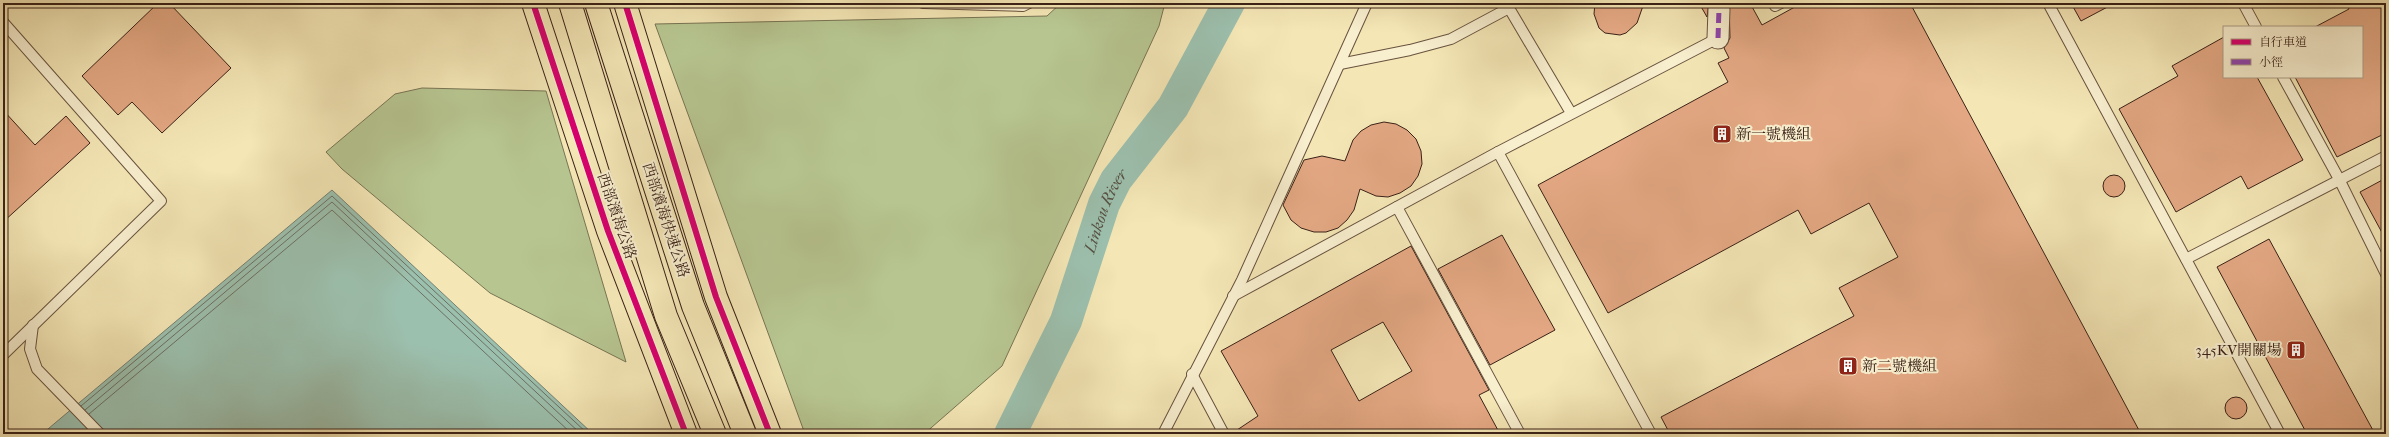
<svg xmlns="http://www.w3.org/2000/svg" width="2389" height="437" viewBox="0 0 2389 437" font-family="'IM FELL French Canon','Noto Serif TC',serif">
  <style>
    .green { fill: #b7c691; stroke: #787454 }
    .water { fill: #9cc0ae; stroke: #758072 }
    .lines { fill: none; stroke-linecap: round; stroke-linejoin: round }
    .shore { stroke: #6b7062; stroke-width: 1 }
    .river { stroke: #9cc0ae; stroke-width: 32 }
    .building { fill: #e3a883; stroke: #3a2117; fill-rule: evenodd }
    .service-casing { stroke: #68523e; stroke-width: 12 }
    .minor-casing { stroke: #68523e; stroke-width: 23 }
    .primary-casing { stroke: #3a2117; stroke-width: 24 }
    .trunk-casing { stroke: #3a2117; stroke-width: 24 }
    .service { stroke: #f8efcf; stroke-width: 10 }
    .minor { stroke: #f8efcf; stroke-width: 21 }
    .primary { stroke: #f4e6b5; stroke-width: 22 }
    .trunk { stroke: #f4e6b5; stroke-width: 22 }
    .quiet { stroke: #8e44ad; stroke-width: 5; stroke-dasharray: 10 5; stroke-linecap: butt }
    .cycleway-casing { stroke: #f8efcf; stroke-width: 8 }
    .cycleway { stroke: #d6006c; stroke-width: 6 }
    .labels { text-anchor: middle; stroke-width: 4; stroke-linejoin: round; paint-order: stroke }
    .poi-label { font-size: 15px; fill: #3a2117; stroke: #f8efcf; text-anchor: start }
    .street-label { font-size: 15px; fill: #3a2117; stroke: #f8efcf }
    .water-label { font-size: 16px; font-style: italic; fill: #575144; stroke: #f8efcf }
  </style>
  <rect width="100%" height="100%" fill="#f4e6b5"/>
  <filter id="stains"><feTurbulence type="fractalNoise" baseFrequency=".005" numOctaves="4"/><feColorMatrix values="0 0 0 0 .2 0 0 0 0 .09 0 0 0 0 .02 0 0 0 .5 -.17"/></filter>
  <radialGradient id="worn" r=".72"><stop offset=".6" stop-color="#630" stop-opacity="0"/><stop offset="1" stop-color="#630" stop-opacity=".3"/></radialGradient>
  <g class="green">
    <polygon points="1061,3 1165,3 1159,26 1002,366 924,434 805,434 655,24 1047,16"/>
    <polygon points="422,88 546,91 626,362 490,293 342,169 326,152 395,94"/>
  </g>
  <polygon class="water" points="332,190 593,434 42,434"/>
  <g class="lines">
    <g class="shore">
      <polyline points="81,406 332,196 588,434"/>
      <polyline points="85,410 332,202 581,434"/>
      <polyline points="89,414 332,210 572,434"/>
    </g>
    <path class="river" id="s1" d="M1010,434l56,-113 38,-117 12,-24 57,-73 56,-104"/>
  </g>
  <g class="building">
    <polygon points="158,3 169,3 231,68 162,133 132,102 118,115 82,76"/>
    <polygon points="1595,3 1644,3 1637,23 1626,33 1620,35 1605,33 1599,28 1594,14"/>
    <polygon points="1699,3 1709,3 1707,17"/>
    <polygon points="1729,3 1750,3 1762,25 1802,3 1910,3 2141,434 1670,434 1661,417 1854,316 1839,288 1898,257 1869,203 1811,234 1798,210 1608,313 1538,185 1728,82 1718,63 1729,58 1724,48 1730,38"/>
    <polygon points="2071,3 2115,3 2081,21"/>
    <polygon points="2346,3 2386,3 2386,133 2337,157 2295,77 2362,77 2362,27 2315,27 2349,9"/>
    <polygon points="2224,37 2224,77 2257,77 2303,160 2248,189 2241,176 2176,212 2119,109 2178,76 2172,66"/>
    <polygon points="3,110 35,145 66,116 90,143 3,222"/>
    <polygon points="1384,122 1396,124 1407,130 1416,139 1421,151 1422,164 1418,176 1411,186 1400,193 1388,197 1376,196 1360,189 1354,210 1347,220 1338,228 1326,232 1314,232 1301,228 1291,220 1283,205 1304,160 1322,156 1345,161 1353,140 1361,131 1371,125"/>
    <circle cx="2114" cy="186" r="11"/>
    <polygon points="2386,178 2386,240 2360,192"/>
    <polygon points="1502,235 1555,330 1490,365 1438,269"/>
    <polygon points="2269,239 2375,434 2307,434 2217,267"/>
    <path d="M1411,246l78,144 -10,5 21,39h-269l27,-18 -37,-65zM1383,322l29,49 -53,30 -28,-51z"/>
    <circle cx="2236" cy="408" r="11"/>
  </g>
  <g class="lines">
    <defs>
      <g id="service">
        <polyline points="923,3 1023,6 1029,3"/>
        <polyline points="1506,3 1571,113"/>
        <polyline points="2048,3 2280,434"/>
        <polyline points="2243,3 2256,27"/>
        <polyline points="1775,6 1781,3"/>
        <polyline points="3,22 161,201 3,355"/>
        <polyline points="1340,64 1410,50 1451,39 1509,8"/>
        <polyline points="2283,77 2339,179 2386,274"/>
        <polyline points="1397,207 1520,434"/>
        <polyline points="2186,259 2386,156"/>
        <polyline points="1233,296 1498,152"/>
        <polyline points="33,325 30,349 37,369 100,434"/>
        <polyline points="1192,374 1224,434"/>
        <polyline points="1163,434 1242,280 1367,3"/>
        <polyline points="1651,434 1498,152 1718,38"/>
      </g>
      <polyline id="minor" points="1718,38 1719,9"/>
      <g id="primary">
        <polyline points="533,3 608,231 686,434"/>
        <polyline points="625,3 716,297 770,434"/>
      </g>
      <g id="trunk">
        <polyline points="570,3 666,316 715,434"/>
        <polyline points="596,3 693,306 745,434"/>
      </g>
    </defs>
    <use href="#service" class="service-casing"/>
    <use href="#minor" class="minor-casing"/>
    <use href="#primary" class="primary-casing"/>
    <use href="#trunk" class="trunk-casing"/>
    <use href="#service" class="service"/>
    <use href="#minor" class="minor"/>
    <use href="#primary" class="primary"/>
    <use href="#trunk" class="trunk"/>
    <polyline class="quiet" points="1718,38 1719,9"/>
    <defs>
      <g id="cycleway">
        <polyline points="533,3 608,231 686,434"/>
        <polyline points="625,3 716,297 770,434"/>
      </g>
    </defs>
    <use href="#cycleway" class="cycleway-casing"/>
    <use href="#cycleway" class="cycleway"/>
  </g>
  <defs>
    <symbol id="building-square" viewBox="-11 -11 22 22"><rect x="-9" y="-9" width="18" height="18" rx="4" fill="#8f2418" stroke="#f8efcf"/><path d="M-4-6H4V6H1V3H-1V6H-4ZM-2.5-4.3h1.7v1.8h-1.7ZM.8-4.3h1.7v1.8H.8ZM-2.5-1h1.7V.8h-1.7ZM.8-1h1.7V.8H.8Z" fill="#fff"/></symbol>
  </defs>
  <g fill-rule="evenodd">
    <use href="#building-square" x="1711" y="123" width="22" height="22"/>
    <use href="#building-square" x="2285" y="339" width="22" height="22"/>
    <use href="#building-square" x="1837" y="355" width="22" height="22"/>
  </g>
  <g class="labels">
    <g class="poi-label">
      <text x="1736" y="139">新一號機組</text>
      <text x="2282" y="355" text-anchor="end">345KV開關場</text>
      <text x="1862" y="371">新二號機組</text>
    </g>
    <g class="street-label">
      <text transform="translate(617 216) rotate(71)" y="5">西部濱海公路</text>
      <text transform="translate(666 220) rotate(72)" y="5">西部濱海快速公路</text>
    </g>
    <g class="water-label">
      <text dy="6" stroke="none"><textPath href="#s1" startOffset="243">Linkou River</textPath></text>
    </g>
  </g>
  <rect width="2389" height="437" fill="none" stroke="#f4e6b5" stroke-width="16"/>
  <rect x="4" y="4" width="2381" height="429" fill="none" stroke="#3a2117" stroke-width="2"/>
  <rect x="8" y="8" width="2373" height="421" fill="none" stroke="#3a2117"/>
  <rect x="2223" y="26" width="140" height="52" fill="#f8efcf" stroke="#ac9d85"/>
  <rect x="2231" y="39" width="20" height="6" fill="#d6006c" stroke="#ac9d85"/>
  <text x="2259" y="46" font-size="12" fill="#3a2117">自行車道</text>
  <rect x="2231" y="59" width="20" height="6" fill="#8e44ad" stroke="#ac9d85"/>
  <text x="2259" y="66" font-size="12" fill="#3a2117">小徑</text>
  <rect width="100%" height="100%" filter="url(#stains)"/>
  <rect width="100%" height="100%" fill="url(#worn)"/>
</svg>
